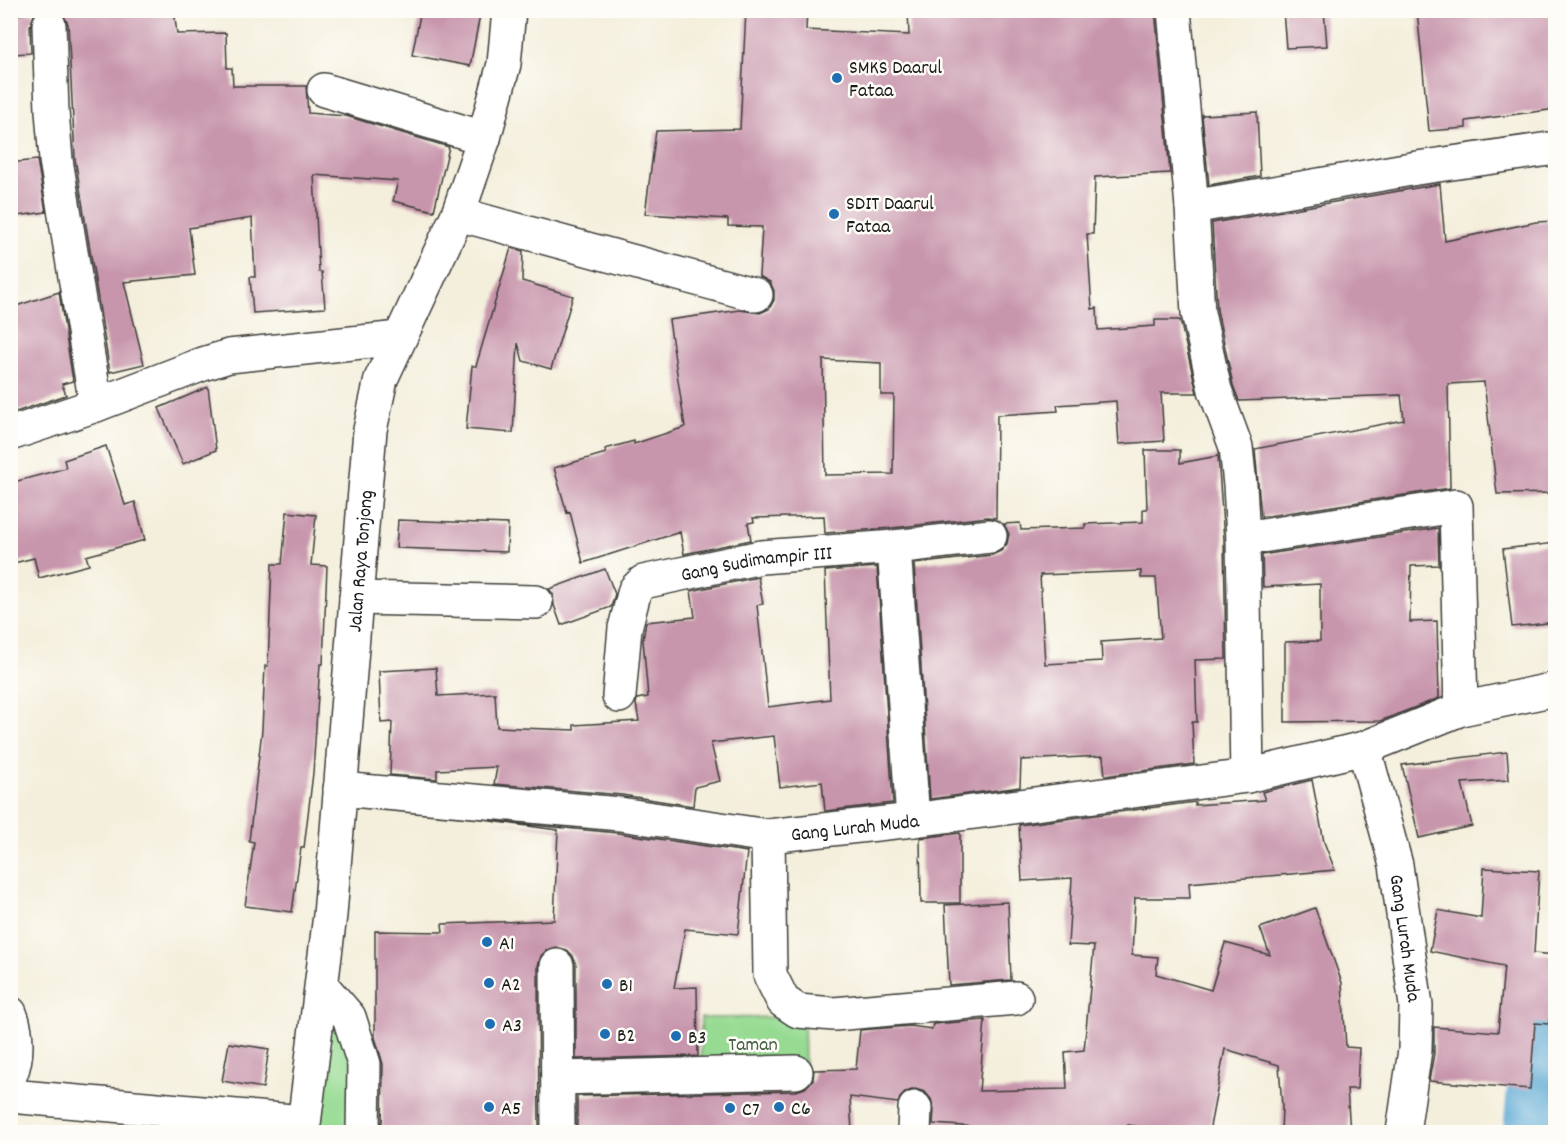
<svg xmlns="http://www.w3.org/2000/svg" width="1566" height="1143" viewBox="0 0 1566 1143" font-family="Dekko,sans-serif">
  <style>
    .green { fill: #97db93; stroke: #5a7c58; stroke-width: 1.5 }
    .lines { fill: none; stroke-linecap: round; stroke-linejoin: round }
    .river { stroke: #5ba9d4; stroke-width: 66 }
    .building { fill: #c795ac; fill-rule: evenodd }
    .minor-casing { stroke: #3c3c39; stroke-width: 36 }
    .major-casing { stroke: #3c3c39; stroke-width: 36 }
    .minor { stroke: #fff; stroke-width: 33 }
    .major { stroke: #fff; stroke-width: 33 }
    .poi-dot { fill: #1f6fb2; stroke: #fdfcf7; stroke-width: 2 }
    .labels { text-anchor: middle; stroke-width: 5; stroke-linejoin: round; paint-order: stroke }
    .poi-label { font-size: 20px; fill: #1c1c1c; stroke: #fdfcf7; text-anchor: start }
    .street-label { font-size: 20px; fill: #1c1c1c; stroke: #fdfcf7 }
    .park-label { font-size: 20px; fill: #475f46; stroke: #fdfcf7 }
  </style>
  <rect width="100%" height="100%" fill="#fdfcf7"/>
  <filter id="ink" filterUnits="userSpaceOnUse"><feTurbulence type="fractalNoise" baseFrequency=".0167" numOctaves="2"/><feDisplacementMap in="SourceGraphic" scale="12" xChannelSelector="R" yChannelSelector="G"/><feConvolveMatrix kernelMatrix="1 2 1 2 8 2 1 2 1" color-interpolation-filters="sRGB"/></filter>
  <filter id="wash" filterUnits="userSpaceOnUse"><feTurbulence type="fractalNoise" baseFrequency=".008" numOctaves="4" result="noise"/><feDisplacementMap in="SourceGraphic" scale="24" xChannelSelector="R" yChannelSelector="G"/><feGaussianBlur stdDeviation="1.35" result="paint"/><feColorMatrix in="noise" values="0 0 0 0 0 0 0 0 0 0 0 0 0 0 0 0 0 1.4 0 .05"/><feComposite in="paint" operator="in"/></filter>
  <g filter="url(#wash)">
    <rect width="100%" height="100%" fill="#f4efdc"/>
    <g class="green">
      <polygon points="322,986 349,1017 362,1132 303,1132"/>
      <polygon points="804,1017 805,1069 701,1070 701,1018"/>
    </g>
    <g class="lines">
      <polyline class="river" points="1536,1132 1543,1058 1556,1012"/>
    </g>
    <g id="blocks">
      <g class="building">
        <polygon points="65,10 174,10 177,34 226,33 227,68 232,68 233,86 306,86 308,113 346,116 449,147 434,211 393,201 398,181 314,175 319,272 322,272 325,308 253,313 250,277 255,277 252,218 189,228 195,275 124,282 144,364 110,372 75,158 68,24 62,12"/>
        <polygon points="421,10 481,10 470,66 412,55"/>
        <path d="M746,10h61l-1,20 103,5 -1,-25h247l15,163 -75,4 -2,57h-6l5,75 5,-1 1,22 57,-4v-6h25l17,73h-36l3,48 -45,3 -3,-43 -59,4 1,6 -61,4 -1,103 -8,-1 -96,11 -67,5 -1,-17 -71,2 1,4 -6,1 3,17 -67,14 -4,-22 -97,31 -13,-51 -3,1 -13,-45 52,-15 -1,-4 29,-8v3l51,-17 -16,-107 71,-10 20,3 9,-4 5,-9v-9l-4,-9 -11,-6 3,-49 -34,-1v-7l-83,-5 11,-83 84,-2zM823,360l58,3v32h13l-1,79 -68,1z"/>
        <polygon points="1283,10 1324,10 1327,46 1286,48"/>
        <polygon points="1417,10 1556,10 1556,109 1466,121 1466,128 1429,131"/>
        <polygon points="35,13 30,26 31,53 10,54 10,15"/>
        <polygon points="1257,112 1260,176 1209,185 1202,115"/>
        <polygon points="37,160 46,212 10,217 10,163"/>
        <polygon points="1440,184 1445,241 1536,222 1556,221 1556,493 1497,494 1484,382 1448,384 1450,488 1261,517 1255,449 1404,420 1401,395 1239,401 1233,385 1217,310 1212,223"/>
        <polygon points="511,248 523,251 522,281 573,296 551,369 523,361 518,343 513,433 466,429 472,366 476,366"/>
        <polygon points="59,292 73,381 62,384 66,395 10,414 10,308"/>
        <polygon points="208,387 216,450 183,464 159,408"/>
        <polygon points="106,446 125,505 135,502 145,540 86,556 89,565 39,578 34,558 10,564 10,483 66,468 64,460"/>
        <path d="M1145,450h35v13l38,-7 6,84 2,119 -31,1 2,62h-5l2,42 -89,12 -2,-20 -82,4 -1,27 -90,12 -16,-235 78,-9 9,-4 6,-7 2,-10 -5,-10 16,-1 1,7 64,-2v-4l58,-2v-13h4zM1141,571v7h15l5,60 -60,4 1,19 -57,3 -5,-89z"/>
        <polygon points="287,512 316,515 311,565 327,566 323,664 320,664 313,773 304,848 301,848 292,912 245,906 254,842 249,841 262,730 265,666 268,666 272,564 282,564"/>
        <polygon points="398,520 508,524 507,552 396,548"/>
        <polygon points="1438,528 1439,565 1411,566 1410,622 1437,621 1439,698 1380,721 1285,722 1285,642 1320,641 1320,584 1263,587 1262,555"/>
        <polygon points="1556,543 1556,622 1512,627 1503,549"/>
        <polygon points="877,567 893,803 825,811 822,782 780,787 774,736 711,743 720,781 695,787 693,806 622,795 494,784 497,767 437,770 437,779 390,775 392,722 381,723 379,671 436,668 438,696 495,693 497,727 574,730 574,725 639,721 636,704 637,699 648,697 643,640 646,622 695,617 691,591 758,577 763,604 757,605 768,707 830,699 825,571"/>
        <polygon points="605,569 615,594 611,607 561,625 554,605 553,594 549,589"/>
        <polygon points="1507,752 1509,780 1462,783 1472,826 1419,838 1402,765"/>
        <polygon points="1312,780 1324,842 1335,870 1189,883 1190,898 1135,898 1132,955 1158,957 1156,974 1211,990 1225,943 1270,955 1260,928 1315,908 1342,983 1346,1047 1359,1048 1357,1089 1347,1089 1350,1132 1281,1132 1282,1107 1279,1065 1225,1049 1209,1132 1172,1132 1128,1125 1128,1132 992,1132 992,1128 933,1124 934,1109 931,1099 925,1092 915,1089 906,1092 900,1098 898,1103 850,1097 852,1132 577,1132 577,1096 796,1091 805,1088 813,1080 814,1070 856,1069 860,1030 910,1026 932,1029 933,1024 985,1020 979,1091 1067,1089 1065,1052 1084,1050 1094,946 1068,945 1072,878 1022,881 1019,825 1195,802 1195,805 1265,800 1262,792"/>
        <polygon points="490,821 618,833 747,852 738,934 685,929 674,988 697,987 698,1056 576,1059 576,965 573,956 567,950 556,947 547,950 541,956 538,966 539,1132 382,1132 383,1064 375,1037 375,931 443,932 442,924 554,920 558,830"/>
        <polygon points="960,833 960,903 921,903 920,838"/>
        <polygon points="1484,868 1539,871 1534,953 1555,955 1549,1024 1535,1023 1530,1089 1429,1081 1434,1053 1434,1027 1498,1032 1504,966 1430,951 1438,910 1481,918"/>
        <polygon points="1008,902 1011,980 949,985 945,905"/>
        <polygon points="229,1043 269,1049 263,1088 222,1081"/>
      </g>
    </g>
  </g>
  <g filter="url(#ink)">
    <use href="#blocks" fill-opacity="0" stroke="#3c3c39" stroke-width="1.5"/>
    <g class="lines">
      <defs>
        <g id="minor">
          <polyline points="1174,10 1192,207 1198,313 1215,390 1236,447 1240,485 1243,539 1247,776"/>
          <polyline points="49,25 52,111 56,160 96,405"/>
          <polyline points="324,90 484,138"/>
          <polyline points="1192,207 1417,168 1556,148"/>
          <polyline points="458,214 756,295"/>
          <polyline points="10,434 96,405 203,364 229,356 399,338"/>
          <polyline points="1243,539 1456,506 1461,709"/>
          <polyline points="894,547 913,820"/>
          <polyline points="356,598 536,602"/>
          <path id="s1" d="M619,696l6,-68 10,-38 8,-8 118,-25 133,-10 96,-11"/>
          <path id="s2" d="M1364,748l32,117 20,140 -1,45 -12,82"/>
          <path id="s3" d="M340,789l280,25 148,22 145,-16 334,-44 117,-28 97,-39 95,-20"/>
          <polyline points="768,836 770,975 783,1001 798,1011 834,1014 1016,998"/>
          <polyline points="557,966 558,1132"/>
          <polyline points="322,986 349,1017 364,1064 363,1132"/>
          <path d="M10,1013c8,19 8,44 0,63"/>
          <polyline points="559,1078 796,1072"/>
          <polyline points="10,1096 304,1122"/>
          <polyline points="914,1132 915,1108"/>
        </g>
        <g id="major">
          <path id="s4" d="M303,1132l27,-217 40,-485 11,-51 77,-165 26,-76 20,-74 5,-54"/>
        </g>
      </defs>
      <use href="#minor" class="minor-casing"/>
      <use href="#major" class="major-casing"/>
      <use href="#minor" class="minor"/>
      <use href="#major" class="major"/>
    </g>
  </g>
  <g class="poi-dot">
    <circle cx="837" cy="78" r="6"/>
    <circle cx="834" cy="214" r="6"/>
    <circle cx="487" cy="942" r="6"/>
    <circle cx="489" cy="983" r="6"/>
    <circle cx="607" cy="984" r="6"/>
    <circle cx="490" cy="1024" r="6"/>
    <circle cx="605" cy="1034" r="6"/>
    <circle cx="676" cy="1036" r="6"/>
    <circle cx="489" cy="1107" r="6"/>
    <circle cx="779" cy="1107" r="6"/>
    <circle cx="730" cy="1108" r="6"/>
  </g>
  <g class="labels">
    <g class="poi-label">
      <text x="849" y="73">SMKS Daarul<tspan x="849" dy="23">Fataa</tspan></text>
      <text x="846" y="209">SDIT Daarul<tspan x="846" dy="23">Fataa</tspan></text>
      <text x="499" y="949">A1</text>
      <text x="501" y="990">A2</text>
      <text x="619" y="991">B1</text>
      <text x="502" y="1031">A3</text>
      <text x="617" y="1041">B2</text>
      <text x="688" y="1043">B3</text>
      <text x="501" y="1114">A5</text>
      <text x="791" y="1114">C6</text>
      <text x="742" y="1115">C7</text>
    </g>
    <g class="street-label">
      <text dy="7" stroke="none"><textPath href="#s4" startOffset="574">Jalan Raya Tonjong</textPath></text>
      <text dy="7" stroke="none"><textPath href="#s1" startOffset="234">Gang Sudimampir III</textPath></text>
      <text dy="7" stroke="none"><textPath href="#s3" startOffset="518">Gang Lurah Muda</textPath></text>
      <text dy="7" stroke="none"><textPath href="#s2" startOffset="195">Gang Lurah Muda</textPath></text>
    </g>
    <g class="park-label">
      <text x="753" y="1050">Taman</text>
    </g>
  </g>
  <rect width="1566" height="1143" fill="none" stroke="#fdfcf7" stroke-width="36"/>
</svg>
